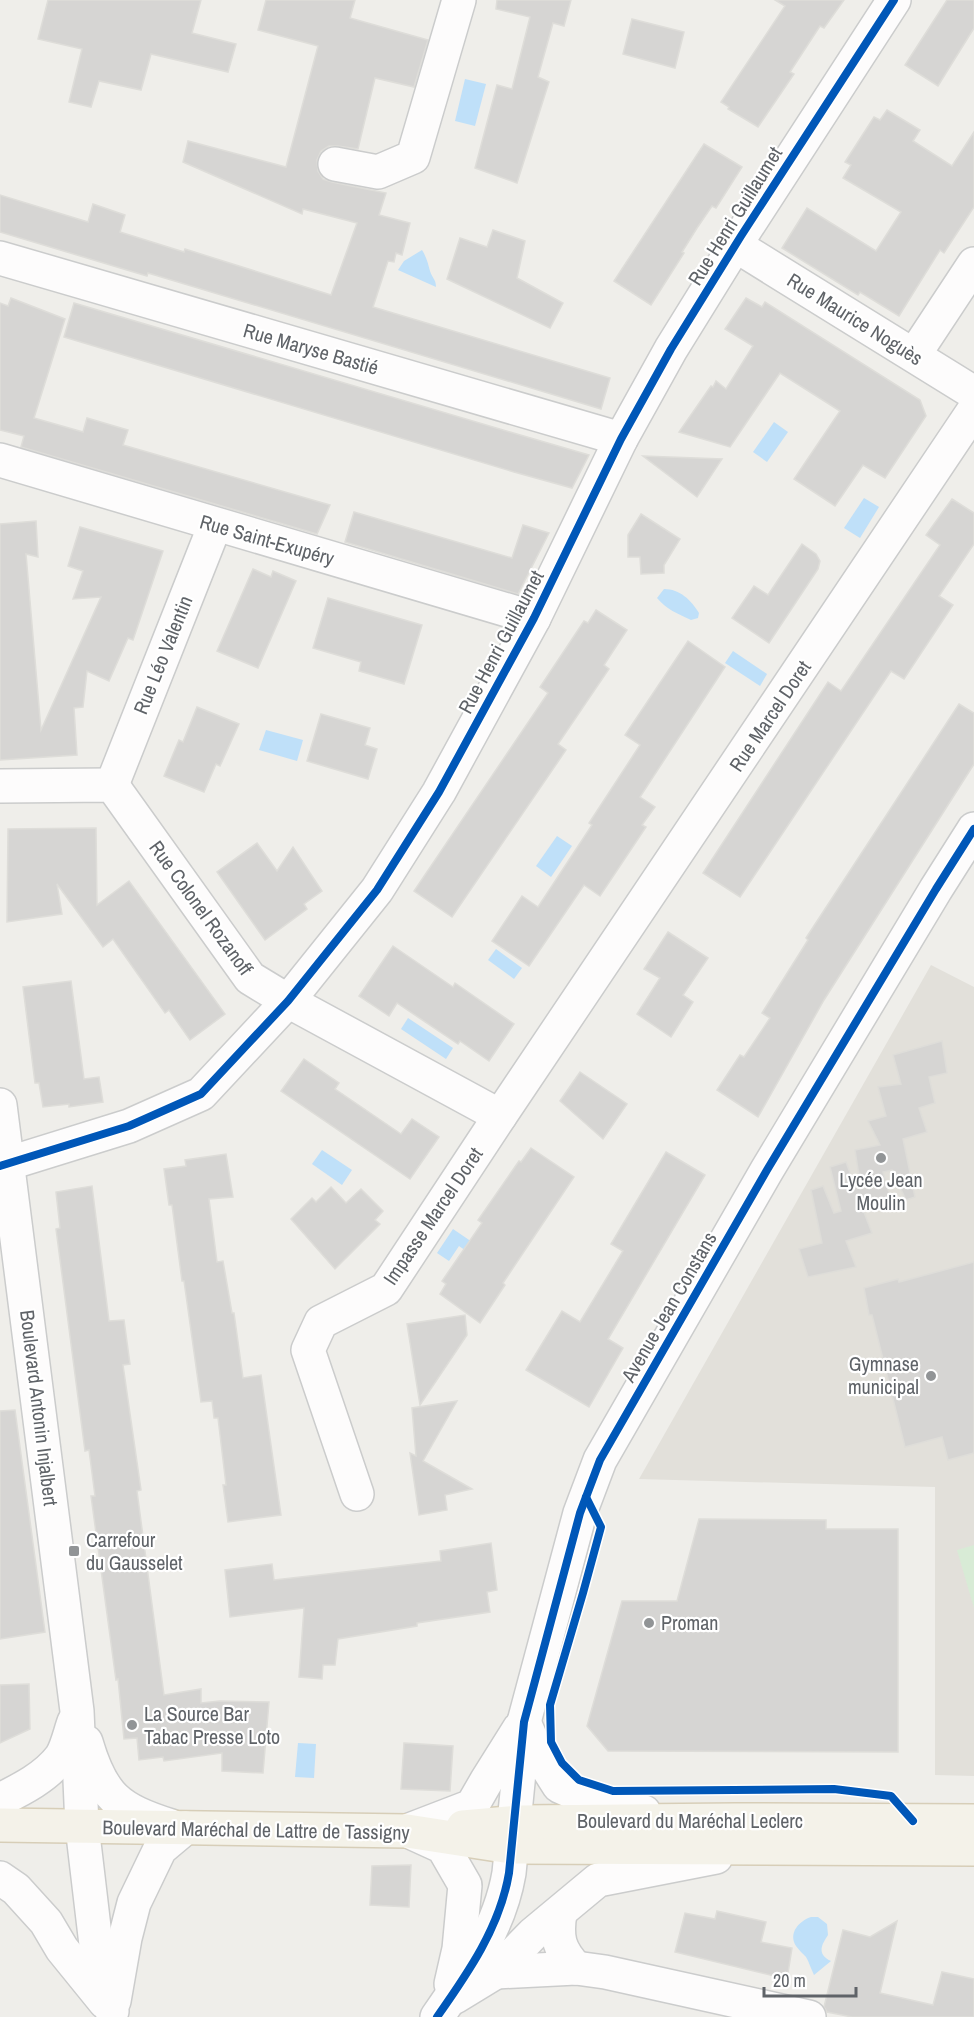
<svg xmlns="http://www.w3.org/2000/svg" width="974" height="2017" viewBox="0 0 974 2017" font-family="'Archivo Narrow',sans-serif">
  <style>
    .education { fill: #e2e0da }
    .green { fill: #d8ebd6 }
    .water { fill: #bfe0f9 }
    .building { fill: #d6d5d3; stroke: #deddd9; stroke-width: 1.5 }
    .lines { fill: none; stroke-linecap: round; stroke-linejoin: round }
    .minor-casing { stroke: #cbcccc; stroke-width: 36 }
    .tertiary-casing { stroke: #cbcccc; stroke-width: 36 }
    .primary-casing { stroke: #d7ceb8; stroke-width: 36 }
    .minor { stroke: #fdfcfc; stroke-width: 33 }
    .tertiary { stroke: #fdfcfc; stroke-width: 33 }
    .primary { stroke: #f4f2e9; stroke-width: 33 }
    .cycleway-casing { stroke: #fff; stroke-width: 11 }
    .cycleway { stroke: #0057b8; stroke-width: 8 }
    .poi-dot { fill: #919496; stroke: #fff; stroke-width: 2 }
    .labels { text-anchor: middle; stroke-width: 4.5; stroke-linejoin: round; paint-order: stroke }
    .street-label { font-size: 20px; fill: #5f6368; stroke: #fff }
    .poi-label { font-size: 20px; fill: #5f6368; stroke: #fff; text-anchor: start }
  </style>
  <rect width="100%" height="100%" fill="#efeeea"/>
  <polygon class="education" points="931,965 974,987 974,1776 935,1775 935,1487 639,1479"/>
  <polygon class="green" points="974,1545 974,1608 957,1550"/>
  <g class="water">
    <polygon points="465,79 486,84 475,126 455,121"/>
    <path d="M422,250c5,8 6,14 8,21 2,7 6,8 6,16l-38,-17 6,-9z"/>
    <polygon points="774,422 788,432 767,462 753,452"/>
    <polygon points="864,498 879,507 860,538 844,528"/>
    <path d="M664,589c16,0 27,11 35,24l-1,5 -7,2c-13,-6 -25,-11 -34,-22z"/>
    <polygon points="733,651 767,674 760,686 725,663"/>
    <polygon points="266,730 303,740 297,761 259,750"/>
    <polygon points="557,836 572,846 551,877 536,866"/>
    <polygon points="496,949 522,968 514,979 488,960"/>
    <polygon points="408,1018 453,1048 446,1059 401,1029"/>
    <polygon points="322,1150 352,1170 342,1185 312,1164"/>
    <polygon points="453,1229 475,1244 469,1253 459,1246 449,1261 437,1253"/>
    <polygon points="298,1743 316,1744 314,1778 295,1777"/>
    <path d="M811,1917h7l9,7 1,11c-6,9 -12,19 3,26l-17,14c-3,-6 -5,-13 -8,-18 -3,-3 -7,-7 -10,-11 -8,-13 3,-25 15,-29z"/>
  </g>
  <g class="building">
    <polygon points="48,0 201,0 192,33 236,44 228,72 151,54 141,90 99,81 91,107 69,102 82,49 38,39"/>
    <polygon points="266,0 355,0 350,18 428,40 414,87 375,78 358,149 338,146 329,146 321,151 317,160 318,171 323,179 332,182 386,193 379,215 410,223 402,255 396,253 394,262 388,261 373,307 610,378 601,409 148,273 147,276 0,232 0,195 88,222 93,204 125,215 120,232 184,252 185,249 331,295 357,223 303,209 302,214 183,162 188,141 286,167 318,46 258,30"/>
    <polygon points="497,0 571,0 564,26 553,23 538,77 549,82 517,183 475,168 497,85 512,89 530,17 496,9"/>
    <polygon points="775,0 844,0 824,28 820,26 790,72 794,74 758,127 728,109 729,107 721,102 785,6"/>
    <polygon points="947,0 974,0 974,28 938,86 905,65"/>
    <polygon points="632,19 684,32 675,68 623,54"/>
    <polygon points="887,110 920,130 913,141 952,166 974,132 974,207 944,253 940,250 899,316 860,292 858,295 782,248 807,208 876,251 901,212 843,178 851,165 845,162 874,117 880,120"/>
    <polygon points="704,144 742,167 716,208 712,206 697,228 682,252 684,253 651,305 614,281"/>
    <polygon points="493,230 525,241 517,278 563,303 550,328 447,279 460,238 487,247"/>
    <polygon points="11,298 65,319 34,418 83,432 87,418 128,430 123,445 330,505 317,534 21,447 24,436 0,430 0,303 8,306"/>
    <polygon points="746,298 762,307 765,302 920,400 926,416 885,478 863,465 835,506 794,479 840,411 780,373 730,447 679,432 711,386 713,387 716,381 726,389 753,346 725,329"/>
    <polygon points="74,303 510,432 589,455 572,488 514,472 64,337"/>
    <polygon points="643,456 722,459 697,497"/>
    <polygon points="952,499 974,513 974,544 939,596 953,605 904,679 891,671 740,897 703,873 828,682 841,691 940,545 926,535"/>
    <polygon points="354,512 512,558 523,525 549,533 518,594 345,542"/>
    <polygon points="641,514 680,539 664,565 664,573 641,574 640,557 628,557 628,535"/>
    <polygon points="36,521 38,557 26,554 41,730 101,597 73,599 83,571 68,566 80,527 163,551 133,640 128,638 109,681 87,671 83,707 74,708 77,755 0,760 0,524"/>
    <polygon points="802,544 816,554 820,561 818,569 769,643 732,618 754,586 768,595"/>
    <polygon points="253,569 271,577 273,571 296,581 258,668 217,651"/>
    <polygon points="328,598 422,625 404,684 359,671 361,662 313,648"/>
    <polygon points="596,610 627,630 604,665 609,669 558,744 566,750 452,917 414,891 548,693 540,687 584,621 588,623"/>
    <polygon points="688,641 725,667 640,797 655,807 642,825 646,827 600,896 584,885 529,966 492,941 522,896 538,907 592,825 589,823 640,745 625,735"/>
    <polygon points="959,704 974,713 974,764 824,1000 758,1117 717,1090 740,1055 744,1057 770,1018 762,1013 808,940 806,938"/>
    <polygon points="197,707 239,724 220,766 216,764 204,792 164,776 179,740 183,742"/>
    <polygon points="321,714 370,728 365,745 377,749 368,779 307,761"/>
    <polygon points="96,828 97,905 129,881 225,1014 190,1040 169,1010 165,1013 113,939 103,947 57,884 62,914 7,922 8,829"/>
    <polygon points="257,843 277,871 293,847 322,891 304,904 307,909 265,940 217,872"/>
    <polygon points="668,932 708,958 683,995 693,1002 671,1037 637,1014 660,978 644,969"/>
    <polygon points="393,946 453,987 455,983 514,1024 489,1061 460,1041 458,1044 397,1003 389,1016 359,996"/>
    <polygon points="71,981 84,1079 99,1077 103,1102 69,1107 69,1104 43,1107 39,1083 35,1083 23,987"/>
    <polygon points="942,1041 947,1073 929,1077 935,1103 919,1108 927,1132 903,1139 915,1197 906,1200 892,1170 883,1172 891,1199 862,1207 872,1233 846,1241 856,1267 808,1277 799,1249 822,1243 811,1190 823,1186 834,1213 841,1211 830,1167 846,1162 852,1178 859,1176 855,1150 880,1145 868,1121 886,1116 878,1087 901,1084 893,1055"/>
    <polygon points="304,1059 339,1083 335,1089 401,1134 412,1119 439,1137 410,1179 281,1091"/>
    <polygon points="580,1072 627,1104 603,1139 560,1101"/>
    <polygon points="531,1148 574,1177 503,1283 505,1285 480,1323 440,1294 446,1284 442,1281 482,1223 478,1220 519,1161 521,1162"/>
    <polygon points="666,1152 705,1175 608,1339 623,1348 589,1407 526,1370 562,1311 580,1322 623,1251 611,1244"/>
    <polygon points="226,1154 233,1197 209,1199 217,1262 223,1261 232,1313 234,1313 243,1378 261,1375 281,1515 228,1522 223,1485 226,1485 218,1418 214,1418 212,1401 201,1402 184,1281 182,1281 172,1205 169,1205 164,1169 186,1166 185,1160"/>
    <polygon points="92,1186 109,1321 124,1320 130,1364 123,1365 141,1490 137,1491 164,1695 201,1689 201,1703 220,1701 269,1702 263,1773 222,1771 222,1753 164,1761 163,1757 139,1760 137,1738 124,1739 118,1679 116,1680 91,1496 95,1496 89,1450 85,1451 56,1229 60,1228 56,1192"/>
    <polygon points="331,1187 346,1203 361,1189 383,1211 375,1220 380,1224 335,1269 291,1219 312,1198 316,1202"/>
    <polygon points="974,1262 974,1453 948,1460 942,1437 905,1447 872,1315 869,1315 864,1288 898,1279 899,1282"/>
    <polygon points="465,1315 467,1335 420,1405 407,1324"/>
    <polygon points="457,1401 423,1461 472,1489 445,1495 447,1510 419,1515 410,1453 416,1456 412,1408"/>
    <polygon points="15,1410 45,1632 0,1639 0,1411"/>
    <polygon points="699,1519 826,1520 826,1529 898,1529 898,1752 608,1751 587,1726 622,1601 677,1601"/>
    <polygon points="491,1543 497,1590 487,1592 490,1612 417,1623 417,1626 338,1639 335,1665 323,1665 322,1679 299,1677 304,1608 230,1617 225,1570 272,1564 274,1580 441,1561 440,1551"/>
    <polygon points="29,1684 30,1729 0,1743 0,1685"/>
    <polygon points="404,1743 453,1746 450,1791 401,1789"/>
    <polygon points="411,1865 409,1907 370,1905 372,1866"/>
    <polygon points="717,1911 766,1922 761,1942 792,1948 787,1979 675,1952 685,1913 715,1919"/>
    <polygon points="897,1921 880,1993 933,2005 942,1972 974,1979 974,2017 852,2017 827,2012 824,2007 843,1930 870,1937"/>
  </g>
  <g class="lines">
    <defs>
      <g id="minor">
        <polyline points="335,164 378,172 413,157 459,0"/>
        <polyline points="735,245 974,393"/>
        <polyline points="0,258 621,439"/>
        <polyline points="914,355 974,264"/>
        <polyline points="0,460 534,618"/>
        <polyline points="112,785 215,525"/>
        <polyline points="0,786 112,785 250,978 288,1001 500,1116"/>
        <polyline points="0,1166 129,1126 201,1094 288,1001 377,890 439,792 534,618 621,439 671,349 741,236 894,0"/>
        <polyline points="357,1494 308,1350 321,1322 386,1289 500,1116 974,410"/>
        <path d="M560,1913c-4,25 -1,37 16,55"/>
        <polyline points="496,1972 576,1968 605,1972 809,2017"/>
      </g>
      <g id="tertiary">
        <polyline points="0,1105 77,1711 82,1826 97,1953 112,2011"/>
        <polyline points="524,1722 535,1748 559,1786 608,1808 644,1812"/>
        <path d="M86,1742c16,55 32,67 85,84"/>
        <path d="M0,1800c22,-11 46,-23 61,-43 6,-9 9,-24 13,-35"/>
        <polyline points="407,1831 472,1806 487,1780 519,1729"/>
        <polyline points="408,1831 443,1847 465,1885 459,1949 451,1984"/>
        <polyline points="0,1878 16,1889 46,1922 62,1949 105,2002"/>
        <polyline points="455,1997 496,1972 533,1934 598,1880 716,1857"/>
        <polyline points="114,2001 125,1938 134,1903 160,1849 185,1828"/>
        <path d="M437,2017c31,-44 63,-90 72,-144l15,-151 56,-209 20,-53 167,-290 169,-281 38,-60"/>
      </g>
      <g id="primary">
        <polyline points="0,1825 407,1831 511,1847 974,1849"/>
        <polyline points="463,1827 520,1822 736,1820 974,1821"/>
      </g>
    </defs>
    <use href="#minor" class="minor-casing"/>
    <use href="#tertiary" class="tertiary-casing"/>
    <use href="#primary" class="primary-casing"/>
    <use href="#minor" class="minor"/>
    <use href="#tertiary" class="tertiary"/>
    <use href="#primary" class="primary"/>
    <defs>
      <g id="cycleway">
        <polyline points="0,1166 129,1126 201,1094 288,1001 377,890 439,792 534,618 621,439 671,349 741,236 894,0"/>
        <polyline points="586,1497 601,1527 583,1593 550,1705 551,1742 562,1763 579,1780 613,1791 834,1789 891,1796 913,1821"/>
        <path d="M437,2017c31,-44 63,-90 72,-144l15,-151 56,-209 20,-53 167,-290 169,-281 38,-60"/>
      </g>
    </defs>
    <use href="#cycleway" class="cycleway-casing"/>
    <use href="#cycleway" class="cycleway"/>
  </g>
  <g class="poi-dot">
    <circle cx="881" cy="1158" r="6"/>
    <circle cx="931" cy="1376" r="6"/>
    <rect x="68" y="1545" width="12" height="12" rx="3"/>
    <circle cx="649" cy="1623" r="6"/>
    <circle cx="132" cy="1725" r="6"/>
  </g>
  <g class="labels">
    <g class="street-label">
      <text transform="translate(735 216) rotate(-58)" y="7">Rue Henri Guillaumet</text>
      <text transform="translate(855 319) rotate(32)" y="7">Rue Maurice Noguès</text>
      <text transform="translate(311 349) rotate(16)" y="7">Rue Maryse Bastié</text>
      <text transform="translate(267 540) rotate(16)" y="7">Rue Saint-Exupéry</text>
      <text transform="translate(501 642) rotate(-62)" y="7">Rue Henri Guillaumet</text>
      <text transform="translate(163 655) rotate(-68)" y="7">Rue Léo Valentin</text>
      <text transform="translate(770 716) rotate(-56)" y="7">Rue Marcel Doret</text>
      <text transform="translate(201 908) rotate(54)" y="7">Rue Colonel Rozanoff</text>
      <text transform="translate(433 1216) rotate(-56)" y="7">Impasse Marcel Doret</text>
      <text transform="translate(669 1307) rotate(-60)" y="7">Avenue Jean Constans</text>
      <text transform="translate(39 1408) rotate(83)" y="7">Boulevard Antonin Injalbert</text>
      <text x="690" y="1828">Boulevard du Maréchal Leclerc</text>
      <text transform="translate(256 1830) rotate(1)" y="7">Boulevard Maréchal de Lattre de Tassigny</text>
    </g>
    <g class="poi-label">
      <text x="881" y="1187" text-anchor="middle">Lycée Jean<tspan x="881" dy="23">Moulin</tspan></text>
      <text x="919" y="1371" text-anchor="end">Gymnase<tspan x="919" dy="23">municipal</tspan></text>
      <text x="86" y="1547">Carrefour<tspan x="86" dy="23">du Gausselet</tspan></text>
      <text x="661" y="1630">Proman</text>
      <text x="144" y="1721">La Source Bar<tspan x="144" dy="23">Tabac Presse Loto</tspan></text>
    </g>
  </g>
  <path d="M764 1987v9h92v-9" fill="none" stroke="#5f6368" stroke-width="3"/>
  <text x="773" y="1987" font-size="18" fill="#5f6368" stroke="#ffffff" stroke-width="4.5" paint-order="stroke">20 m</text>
</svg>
